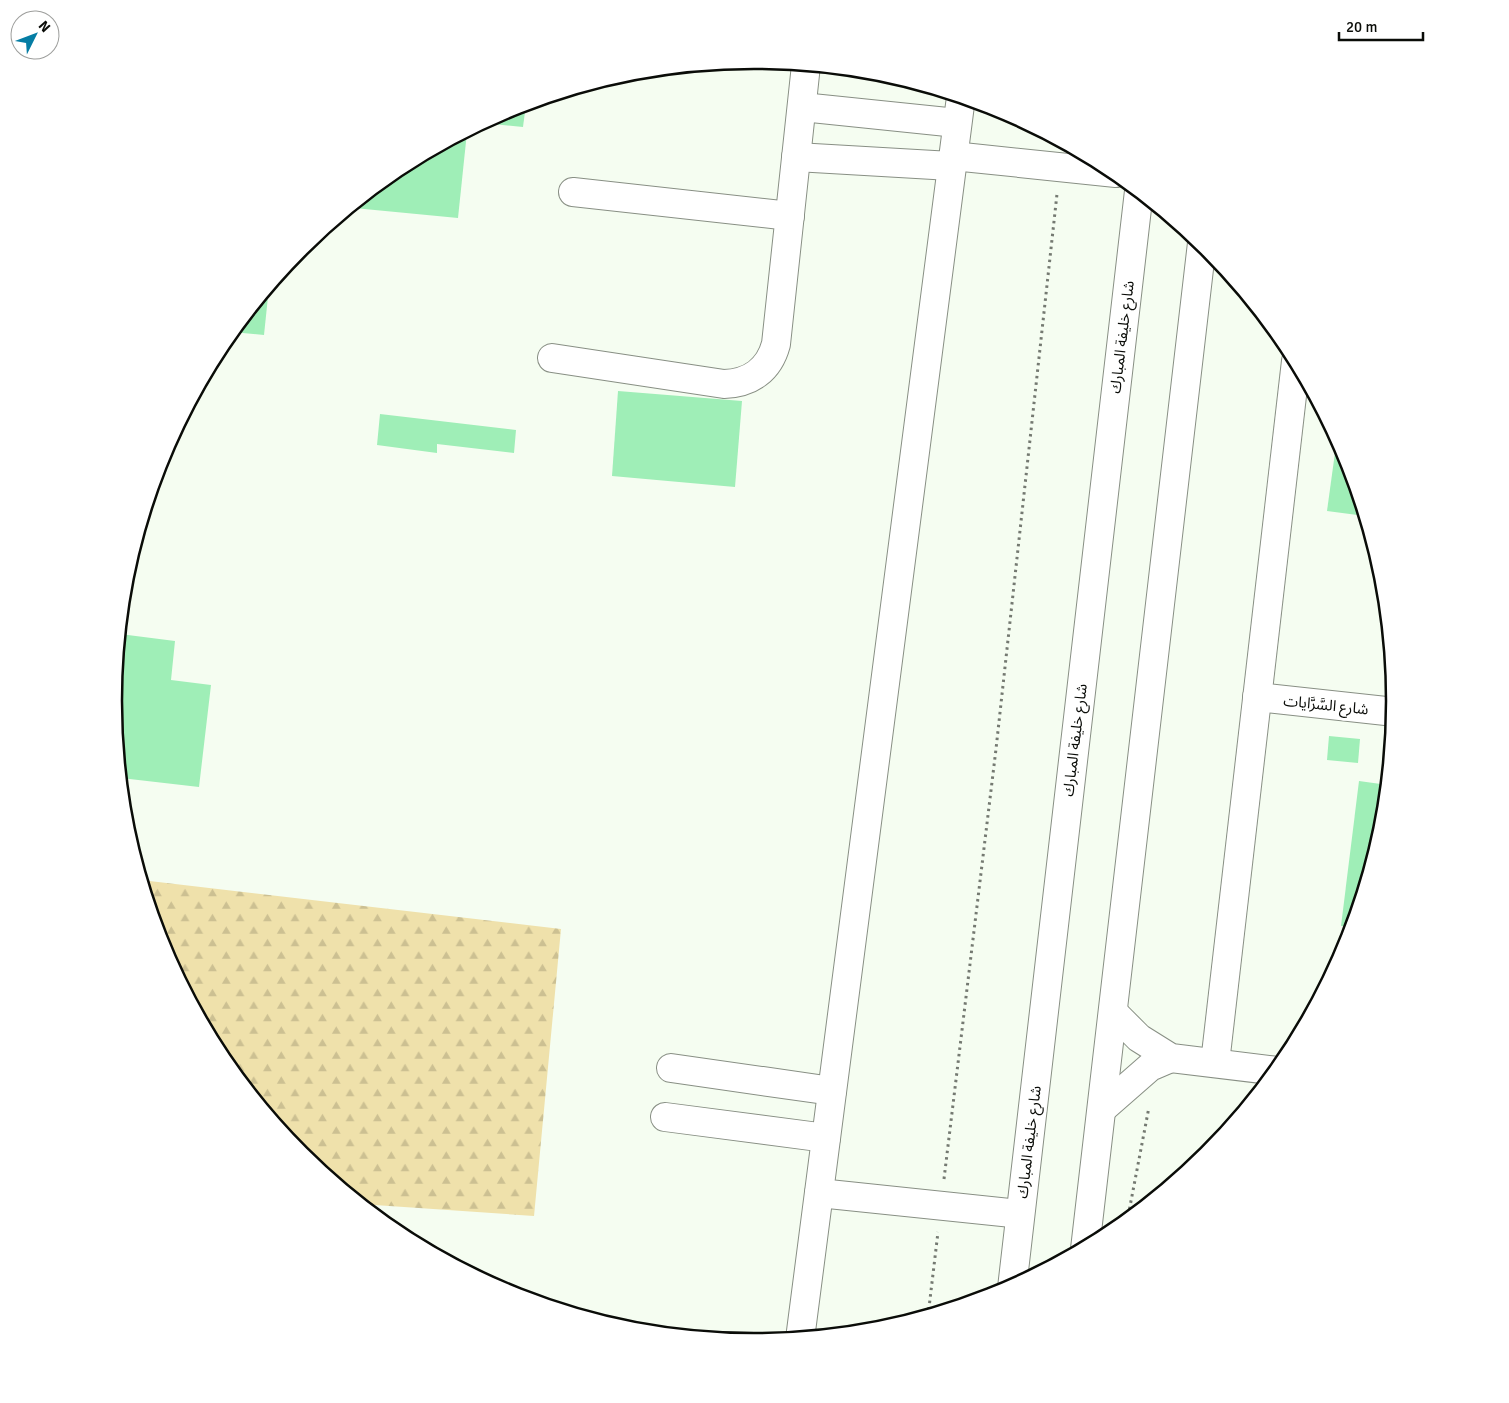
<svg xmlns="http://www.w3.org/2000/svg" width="1509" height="1403" viewBox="0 0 1509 1403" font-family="Signika,'Noto Sans Arabic',sans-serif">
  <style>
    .forest { fill: url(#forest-firs) }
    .building { fill: #9feeb7 }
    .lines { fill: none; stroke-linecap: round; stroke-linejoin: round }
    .minor-casing { stroke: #888f84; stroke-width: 30 }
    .major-casing { stroke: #888f84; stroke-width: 30 }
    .path { stroke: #747971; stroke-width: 3; stroke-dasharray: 2.5 4; stroke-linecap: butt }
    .minor { stroke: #fff; stroke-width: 28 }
    .major { stroke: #fff; stroke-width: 28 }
    .labels { text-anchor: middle; stroke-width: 5; stroke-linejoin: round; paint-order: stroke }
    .street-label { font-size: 15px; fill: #0a0c08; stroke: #fff }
    .rim { fill: none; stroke: #0a0c08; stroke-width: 2.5 }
  </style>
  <defs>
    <pattern id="forest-firs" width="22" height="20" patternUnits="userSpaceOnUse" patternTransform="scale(1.25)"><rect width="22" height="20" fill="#efe1ab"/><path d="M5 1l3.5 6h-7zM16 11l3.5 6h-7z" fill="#ccc092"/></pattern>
  </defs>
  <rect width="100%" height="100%" fill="#f5fdf1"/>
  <polygon class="forest" points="141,880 561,929 534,1216 360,1204 301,1155 221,1058 162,947"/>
  <g class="building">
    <polygon points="526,104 523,127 482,123 509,109"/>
    <polygon points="467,132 458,218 354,208 354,204 398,168"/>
    <polygon points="269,287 264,335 232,332"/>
    <polygon points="618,391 742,401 735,487 612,476"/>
    <polygon points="380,414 516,430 514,453 437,444 437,453 377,445"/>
    <polygon points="1337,438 1347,456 1365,516 1327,511"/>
    <polygon points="120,634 175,641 171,680 211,685 199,787 121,778 113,701"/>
    <polygon points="1329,736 1360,739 1358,763 1327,760"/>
    <polygon points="1359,781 1388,785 1384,827 1353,927 1341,926"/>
  </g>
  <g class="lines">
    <defs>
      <g id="minor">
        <polyline points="802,107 957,123"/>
        <polyline points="953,156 1116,173"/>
        <polyline points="796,157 951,166"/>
        <polyline points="573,192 790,216"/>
        <path d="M552,358l172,26c27,-1 45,-14 52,-40l30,-279"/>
        <polyline points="1257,697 1395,712"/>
        <polyline points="1113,1012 1139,1038 1171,1058 1278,1071"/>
        <polyline points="1215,1063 1296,361"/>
        <polyline points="671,1068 832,1091"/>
        <polyline points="1102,1109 1150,1067 1171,1058"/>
        <polyline points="665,1117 826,1138"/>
        <polyline points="819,1193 1020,1214"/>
        <polyline points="800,1339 961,97"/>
      </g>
      <g id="major">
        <polyline points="1085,1249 1202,243"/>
        <polyline points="1012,1288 1139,191"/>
      </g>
    </defs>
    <use href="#minor" class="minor-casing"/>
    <use href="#major" class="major-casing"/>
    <g class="path">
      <polyline points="944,1179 996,749 1057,194"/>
      <polyline points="1127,1222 1149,1107"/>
      <polyline points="928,1316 938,1232"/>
    </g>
    <use href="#minor" class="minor"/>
    <use href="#major" class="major"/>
  </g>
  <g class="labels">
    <g class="street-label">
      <text transform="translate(1122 337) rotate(-83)" y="5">شارع خليفة المبارك</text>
      <text transform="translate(1326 705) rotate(6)" y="5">شارع السَّرَّايات</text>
      <text transform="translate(1075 740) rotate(-83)" y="5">شارع خليفة المبارك</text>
      <text transform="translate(1029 1142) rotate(-83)" y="5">شارع خليفة المبارك</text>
    </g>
  </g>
  <path d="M0 0H1509V1403H0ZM122 701a632 632 0 1 1 1264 0a632 632 0 1 1-1264 0Z" fill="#fff" fill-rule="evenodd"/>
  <path class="rim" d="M122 701a632 632 0 1 1 1264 0a632 632 0 1 1-1264 0Z"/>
  <g transform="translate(35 35) rotate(48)"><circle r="24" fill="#ffffff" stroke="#9d9e9c"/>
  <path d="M0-4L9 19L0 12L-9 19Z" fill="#057da4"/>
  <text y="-8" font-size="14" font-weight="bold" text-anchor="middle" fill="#0a0c08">N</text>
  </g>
  <path d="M1339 32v8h84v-8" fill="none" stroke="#0a0c08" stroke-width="2.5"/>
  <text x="1346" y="32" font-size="15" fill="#0a0c08" stroke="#ffffff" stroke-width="4" paint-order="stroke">20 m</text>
</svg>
